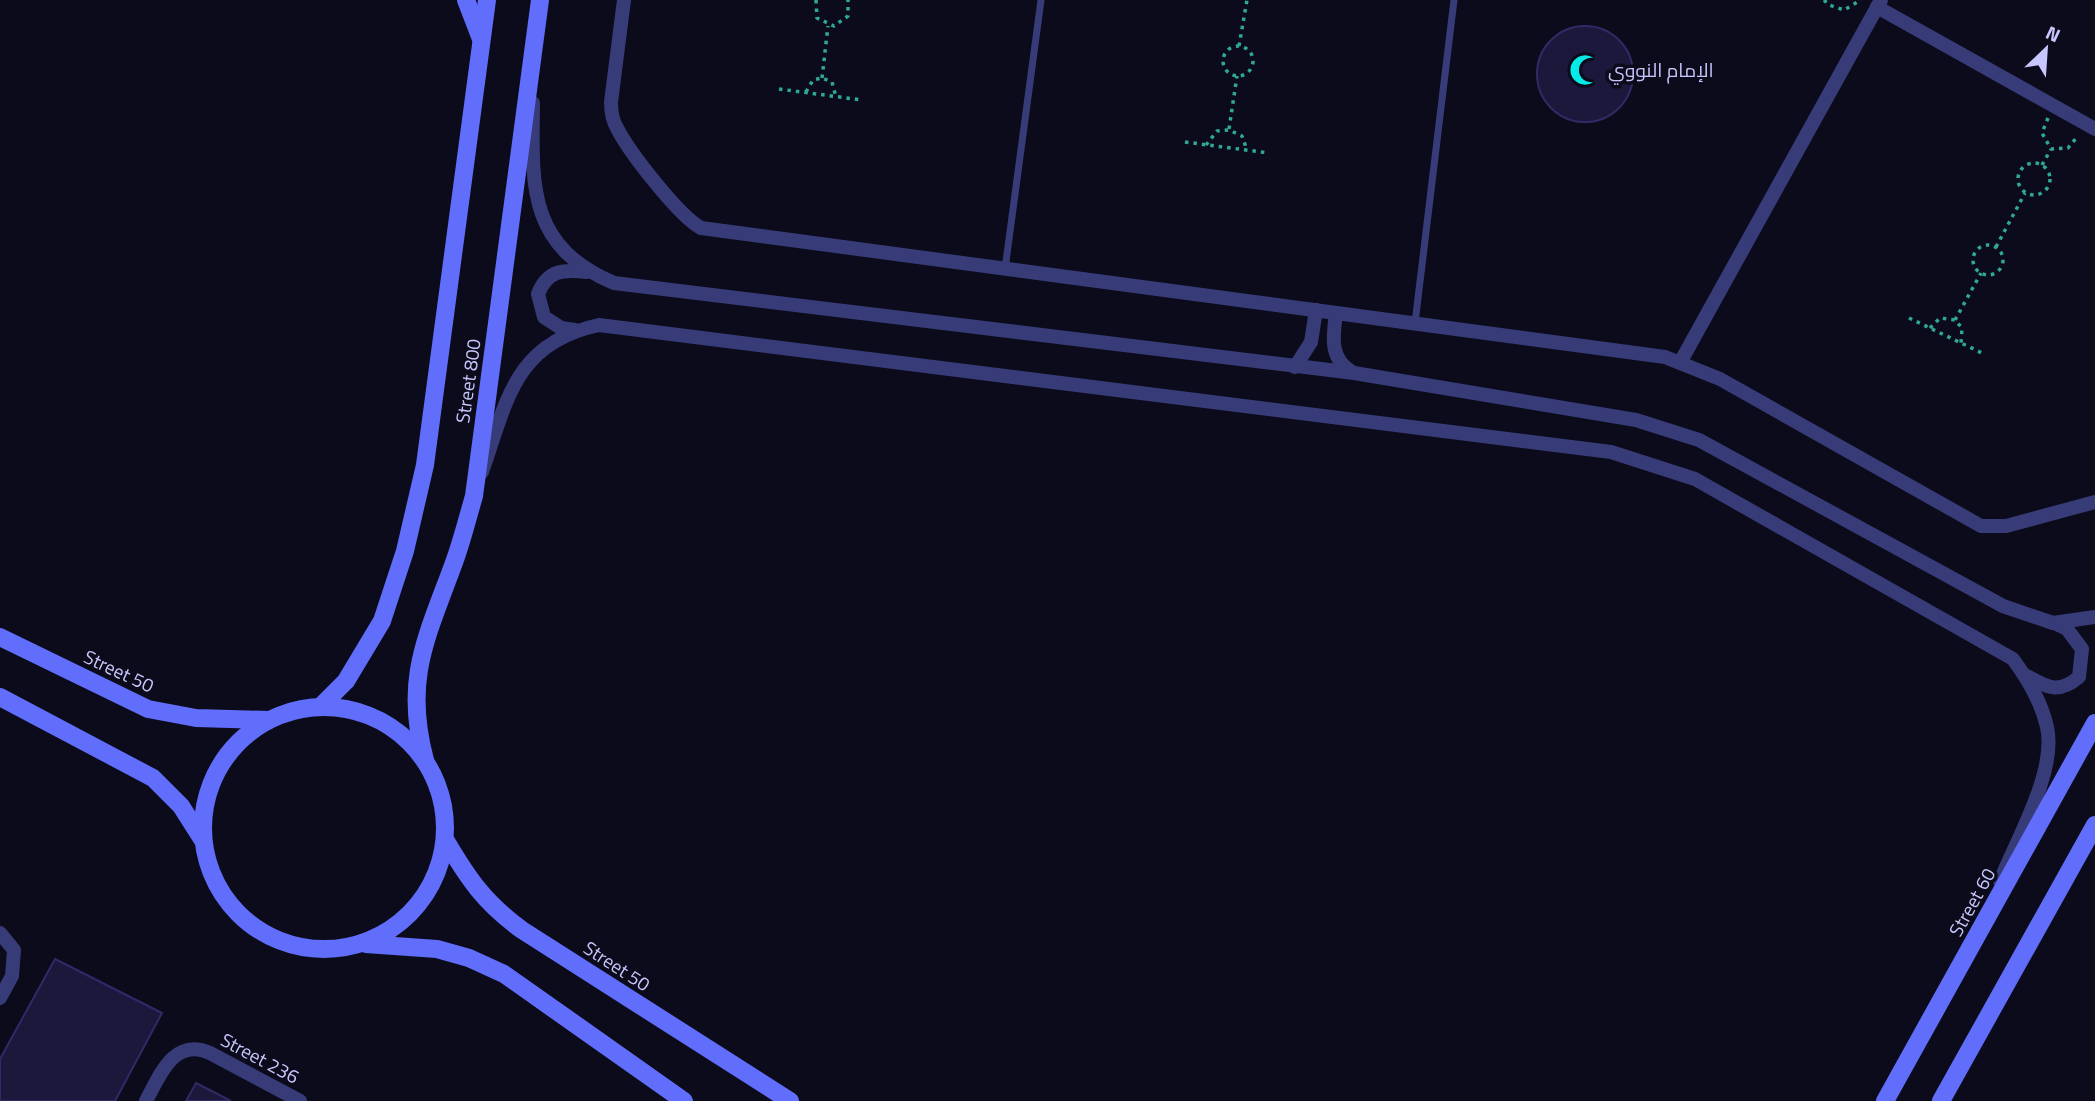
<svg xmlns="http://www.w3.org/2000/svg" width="2095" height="1101" viewBox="0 0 2095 1101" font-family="'Titillium Web',Cairo,sans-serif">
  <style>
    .building { fill: #1b183b; stroke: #302a67; stroke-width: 2 }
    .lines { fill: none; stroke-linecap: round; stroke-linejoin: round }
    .path { stroke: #2fa994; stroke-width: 3.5; stroke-dasharray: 3.5 5; stroke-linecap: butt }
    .lane { stroke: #373c79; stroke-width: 7 }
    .street { stroke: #373c79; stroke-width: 14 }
    .secondary { stroke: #606efb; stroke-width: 18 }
    .labels { text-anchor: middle; stroke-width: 7; stroke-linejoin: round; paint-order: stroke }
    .poi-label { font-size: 19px; fill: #c7c7fe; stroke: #0c0b1b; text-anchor: start }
    .street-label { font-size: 19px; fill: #c7c7fe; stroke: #0c0b1b }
  </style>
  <rect width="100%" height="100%" fill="#0c0b1b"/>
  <g class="building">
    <circle cx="1585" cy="74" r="48"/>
    <polygon points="55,959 162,1013 115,1101 0,1101 0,1059"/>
    <polygon points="196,1083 231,1101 186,1101"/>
  </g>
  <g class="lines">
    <g class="path">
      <polyline points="816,0 817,18 834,26 848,16 848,0"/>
      <polyline points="1824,0 1829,5 1844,10 1861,0"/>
      <polyline points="1239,46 1247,0"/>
      <circle cx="1238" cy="61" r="15"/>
      <polyline points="822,78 828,26"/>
      <polyline points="779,89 862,100"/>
      <polyline points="806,92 813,80 822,78 832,82 836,97"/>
      <polyline points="2048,118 2042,133 2051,149 2068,148 2077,137"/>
      <polyline points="1229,129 1237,76"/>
      <polyline points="1185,142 1269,153"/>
      <polyline points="1206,145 1217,131 1229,130 1242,136 1247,150"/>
      <circle cx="2034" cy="179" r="16"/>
      <polyline points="2042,165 2051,149"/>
      <circle cx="1988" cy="260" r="15"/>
      <polyline points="1996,247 2025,193"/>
      <polyline points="1909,318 1984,354"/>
      <polyline points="1955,320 1981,273"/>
      <polyline points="1930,328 1940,318 1955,320 1962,328 1961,343"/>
    </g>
    <g class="lane">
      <polyline points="1005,269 1041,0"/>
      <polyline points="1415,323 1454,0"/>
    </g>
    <g class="street">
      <path d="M624,0l-13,102c0,9 1,18 6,26 12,24 62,88 84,100l964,129 55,22 261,147h25l89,-24"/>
      <polyline points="1877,7 2095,129"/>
      <path d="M533,103c-1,82 -6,143 81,180l740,90 282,47 63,20 304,166 50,17 42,-6"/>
      <path d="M1336,313c-3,24 -7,45 16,59"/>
      <path d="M575,330l-14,-2 -17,-11 -6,-23c9,-24 26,-25 49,-22"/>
      <polyline points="1681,361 1881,0"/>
      <polyline points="1295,367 1311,342 1316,310"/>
      <path d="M482,472c25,-71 32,-129 117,-147l1012,127 84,27 318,180c15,21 28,42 34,68 10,44 -30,112 -47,154"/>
      <path d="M2027,676c21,12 32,18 52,1l3,-28 -15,-20 -13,-6"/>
      <polyline points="0,933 14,950 12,976 0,998"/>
      <path d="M146,1101c14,-26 28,-64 64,-48l90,48"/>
    </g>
    <g class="secondary">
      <polyline points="466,0 481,39"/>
      <polyline points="0,637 148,709 196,718 269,720"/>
      <polyline points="0,697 153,778 181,806 202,839"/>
      <circle cx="324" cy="828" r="121"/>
      <polyline points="320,707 346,681 382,621 405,551 425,465 487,0"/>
      <path d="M425,760c-21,-79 0,-119 27,-192 9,-23 15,-48 22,-72l66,-496"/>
      <path d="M446,841c23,39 39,62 76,89l268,171"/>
      <polyline points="366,944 437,949 469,958 504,974 684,1101"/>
      <polyline points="1885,1101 2095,723"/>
      <polyline points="1941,1101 2095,825"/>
    </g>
  </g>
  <defs>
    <symbol id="mosque-bare" viewBox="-9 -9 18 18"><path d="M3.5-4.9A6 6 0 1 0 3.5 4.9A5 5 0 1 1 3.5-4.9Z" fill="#06eae7" stroke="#0c0b1b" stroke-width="2.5" paint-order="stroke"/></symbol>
  </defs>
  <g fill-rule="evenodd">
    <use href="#mosque-bare" x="1563" y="48" width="44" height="44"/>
  </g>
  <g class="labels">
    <g class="poi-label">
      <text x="1608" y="77">الإمام النووي</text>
    </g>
    <g class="street-label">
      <text transform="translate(468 381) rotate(-82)" y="7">Street 800</text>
      <text transform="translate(119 671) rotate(25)" y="7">Street 50</text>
      <text transform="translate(1972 902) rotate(-61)" y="7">Street 60</text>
      <text transform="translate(617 966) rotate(33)" y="7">Street 50</text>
      <text transform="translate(260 1058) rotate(28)" y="7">Street 236</text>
    </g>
  </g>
  <g transform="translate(2046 49) rotate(25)" stroke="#0c0b1b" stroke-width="5" paint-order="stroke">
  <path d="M0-5L12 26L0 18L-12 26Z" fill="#c7c7fe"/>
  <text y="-10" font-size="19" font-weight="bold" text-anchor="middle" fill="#c7c7fe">N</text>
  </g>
</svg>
